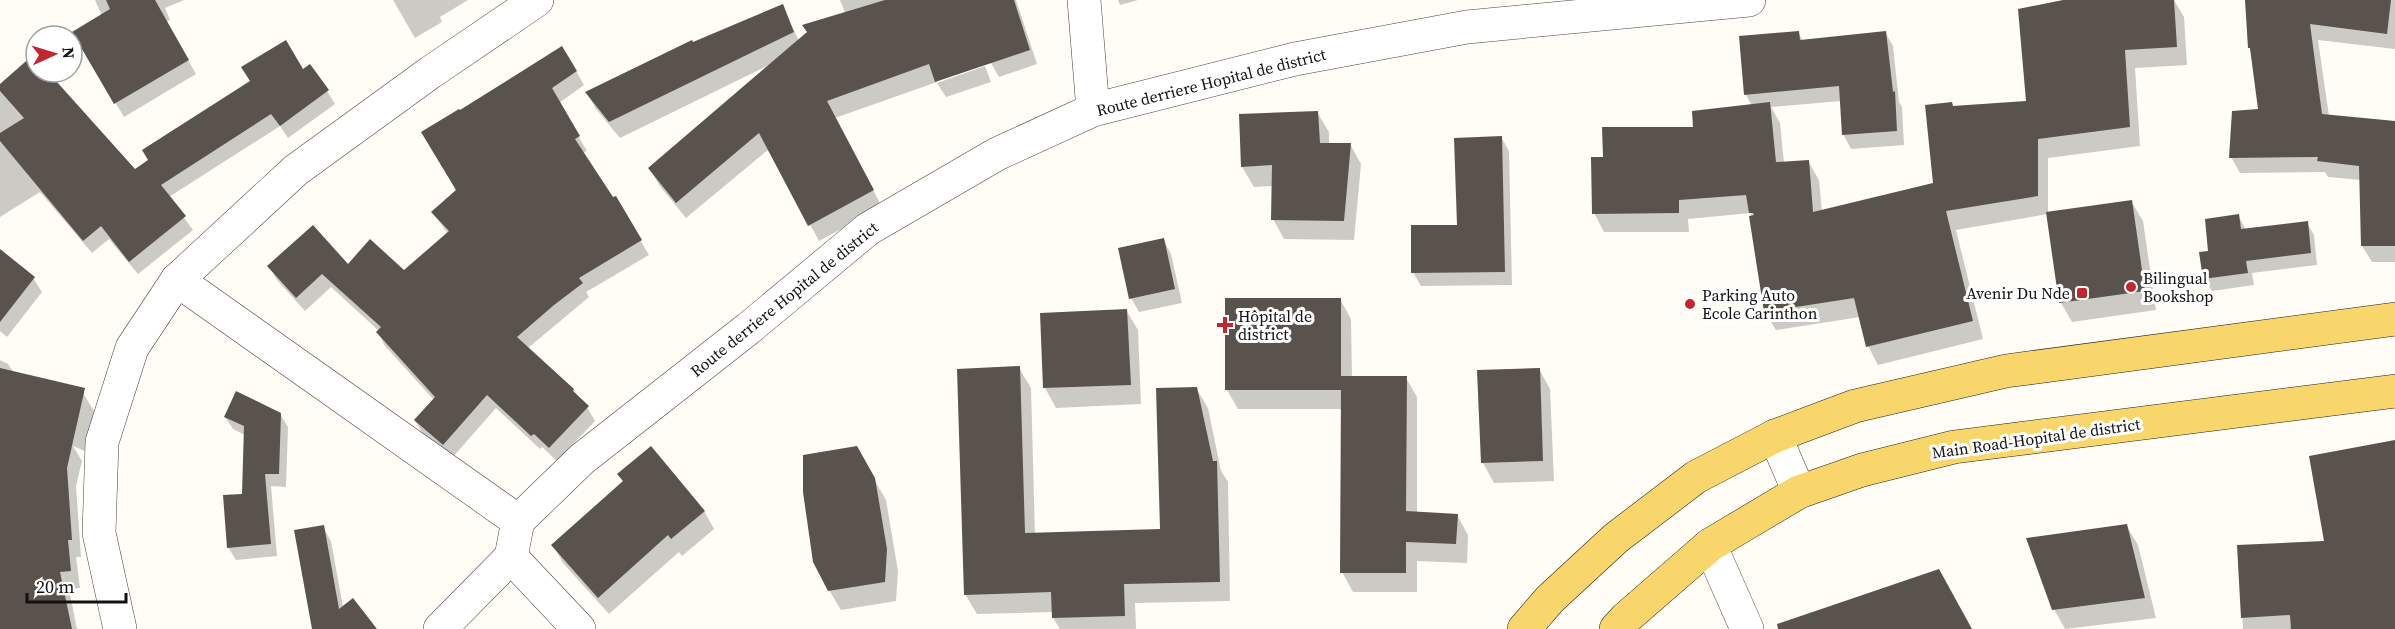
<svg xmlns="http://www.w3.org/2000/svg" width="2395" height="629" viewBox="0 0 2395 629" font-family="'Source Serif 4',serif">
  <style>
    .shadow { fill: #0003 }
    .building { fill: #5a524d }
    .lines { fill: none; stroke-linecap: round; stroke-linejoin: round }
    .minor-casing { stroke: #444; stroke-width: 34 }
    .major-casing { stroke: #222; stroke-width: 34 }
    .minor { stroke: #fff; stroke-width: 33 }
    .major { stroke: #f9d66b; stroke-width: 33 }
    .poi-dot { fill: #c4262e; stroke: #fff; stroke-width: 2 }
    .labels { text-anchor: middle; stroke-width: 6; stroke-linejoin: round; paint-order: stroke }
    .street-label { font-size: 16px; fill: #111; stroke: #fff }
    .poi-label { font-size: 16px; fill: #111; stroke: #fff; text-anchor: start }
  </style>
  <rect width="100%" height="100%" fill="#fffdf5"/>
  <g class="shadow">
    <polygon points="95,0 184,0 165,8 170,20 166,22 196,74 124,117 74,33 102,16"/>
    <polygon points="393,0 468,0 440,17 442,22 415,38"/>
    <polygon points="840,0 960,0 937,82 835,118 882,207 819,241 769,149 686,218 659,185 650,169 769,65 620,138 596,109 587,93 692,44 782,6 799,41 845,13"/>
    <polygon points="987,0 1016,0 1037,64 999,77 991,63"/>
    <polygon points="1118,0 1138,0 1120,5"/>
    <polygon points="2082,0 2174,0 2184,17 2187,65 2135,68 2140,146 2048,158 2048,213 2131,201 2143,221 2156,310 2072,322 2061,303 2048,214 1956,230 1983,339 1878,365 1868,346 1860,317 1776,330 1765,312 1751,213 1688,219 1689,232 1604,232 1594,213 1604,159 1695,128 1752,106 1746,95 1740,38 1798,32 1803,41 1885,32 1893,46 1899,102 1902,107 1904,145 1851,149 1843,134 1841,101 1771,107 1780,123 1784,163 1808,161 1819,180 1822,212 1934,184 1953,108 2028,102"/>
    <polygon points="2246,0 2395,0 2395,49 2318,40 2329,116 2395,123 2395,262 2372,262 2362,246 2361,180 2328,177 2325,172 2240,173 2231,157 2260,111 2250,48"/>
    <polygon points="36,60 36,72 46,72 135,171 303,71 327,91 335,104 288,138 280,126 169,197 193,230 138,274 109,239 92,253 40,192 0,217 0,86"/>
    <polygon points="985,66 991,82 946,97 937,83"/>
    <polygon points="576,71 584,85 559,103 587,151 582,153 613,200 615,198 649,255 586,292 589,297 528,348 573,390 587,407 595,421 557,461 542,447 540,449 496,408 452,458 423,434 415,421 434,400 385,346 378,332 379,331 331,287 305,311 277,280 269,266 348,266 404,272 448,234 433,213 457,190 423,132"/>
    <polygon points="1317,112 1329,132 1329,145 1350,144 1361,164 1354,240 1284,239 1273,219 1273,186 1254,187 1242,167 1240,116"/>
    <polygon points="1501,137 1509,151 1512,285 1421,286 1413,272 1459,226"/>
    <polygon points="2238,215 2246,230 2307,223 2314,235 2317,265 2252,273 2254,285 2212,291 2204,279 2201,253 2210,252"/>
    <polygon points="1163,239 1171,254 1182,303 1139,312 1131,298"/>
    <polygon points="0,251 33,278 42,292 7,337 0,331"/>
    <polygon points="1340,299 1351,319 1352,377 1406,378 1417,397 1417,513 1457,515 1468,535 1467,563 1417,561 1417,592 1353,592 1342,572 1343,409 1238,409 1227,390"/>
    <polygon points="1126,310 1138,330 1141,404 1056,408 1045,388 1042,314"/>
    <polygon points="0,360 8,364 14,373 83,393 94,411 85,451 73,446 82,461 76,486 81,557 76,557 80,588 69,589 77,629 0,629"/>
    <polygon points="1019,368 1031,388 1035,535 1161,531 1196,388 1208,408 1221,471 1228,482 1230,601 1135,603 1136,629 1060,629 1053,618 1053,612 977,614 965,594"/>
    <polygon points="1539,369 1550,389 1554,481 1494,483 1483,463 1479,371"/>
    <polygon points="280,414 288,427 286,487 271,486 277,556 236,560 228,547 243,495 245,435 233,429 225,417"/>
    <polygon points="2395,442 2395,629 2243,629 2239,547 2326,543"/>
    <polygon points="856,448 886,500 898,571 896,601 841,610 829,590"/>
    <polygon points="619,475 704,511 714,529 682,556 679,552 609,614 563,563 553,545 624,483"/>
    <polygon points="2126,525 2138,545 2156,618 2065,629 2054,609"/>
    <polygon points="323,527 331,541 343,607 375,629 315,629"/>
  </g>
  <g class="building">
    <polygon points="106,0 155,0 189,60 114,104 72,32 110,9"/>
    <polygon points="885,0 1014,0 1030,50 935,82 929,64 827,101 874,190 808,226 759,133 676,203 648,168 807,32 802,25"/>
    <polygon points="2063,0 2174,0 2177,47 2125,50 2130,127 2038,139 2038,196 1946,211 1973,321 1866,347 1854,298 1764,312 1749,216 1754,215 1753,213 1749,213 1746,195 1679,200 1679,213 1592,214 1591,157 1603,157 1602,127 1693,127 1692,111 1770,102 1776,162 1809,160 1813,212 1933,183 1925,105 1952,102 1953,106 2026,101 2018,9"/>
    <polygon points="2245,0 2391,0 2387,34 2310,24 2322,114 2395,121 2395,246 2361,246 2359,166 2317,161 2318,157 2229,158 2232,111 2258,109 2250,48 2248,48"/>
    <polygon points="783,4 794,32 609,122 585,92 692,40 693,42"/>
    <polygon points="1799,31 1800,40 1886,31 1893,92 1895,91 1897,131 1842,135 1839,86 1744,95 1739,36"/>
    <polygon points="286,40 303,69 310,64 329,90 280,126 271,114 161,185 186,216 129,262 101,226 83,241 0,141 0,133 24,118 0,91 0,84 33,55 36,58 36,72 48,72 135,169 148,160 142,150 250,81 241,67"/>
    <polygon points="562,46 577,71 552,88 580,136 575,139 613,197 616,196 642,240 579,278 583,283 554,305 517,337 574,389 573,391 589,406 549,448 534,434 531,436 487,395 443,445 414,420 435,397 376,332 381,327 322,274 296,298 267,266 313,225 348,264 370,239 404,270 449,231 431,212 456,190 421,132 459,109 460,110"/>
    <polygon points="1318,111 1320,143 1351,143 1344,221 1271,220 1272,165 1241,167 1239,114"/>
    <polygon points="1502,136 1505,272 1411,273 1411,225 1457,225 1454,138"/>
    <polygon points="2132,200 2145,291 2059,303 2046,212"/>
    <polygon points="2239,214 2241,229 2308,221 2311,253 2246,261 2248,273 2203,279 2199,252 2208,251 2205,219"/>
    <polygon points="1164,238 1175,289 1129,299 1118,248"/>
    <polygon points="0,249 35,277 0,322"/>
    <polygon points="1225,298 1341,298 1341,376 1407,376 1406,511 1458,514 1456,544 1406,542 1406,573 1340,573 1341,390 1225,390"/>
    <polygon points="1127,309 1131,385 1043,388 1040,313"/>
    <polygon points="1020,366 1025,533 1160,529 1156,388 1197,387 1213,461 1217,461 1220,582 1124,584 1125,616 1052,618 1051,592 964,595 957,369"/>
    <polygon points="0,368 85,388 67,468 72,540 68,540 71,571 60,572 72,629 0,629"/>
    <polygon points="1540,368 1543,461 1481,463 1477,370"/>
    <polygon points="236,391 281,413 279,474 265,474 271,544 227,548 223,495 242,494 244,426 224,417"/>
    <polygon points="2395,440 2395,629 2291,629 2290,615 2241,618 2237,545 2324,541 2309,456"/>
    <polygon points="651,446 705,511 671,539 668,535 598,598 551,545 623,481 617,474"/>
    <polygon points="857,446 875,478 887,549 885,582 828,591 813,562 803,492 803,455"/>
    <polygon points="2127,524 2145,598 2052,610 2026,538"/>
    <polygon points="324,525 339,609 353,598 377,629 312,629 294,530"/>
    <polygon points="1939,569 1972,629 1778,629 1777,624"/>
  </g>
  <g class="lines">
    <defs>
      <g id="minor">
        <polyline points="1084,0 1093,110"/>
        <polyline points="177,280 518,521"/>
        <polyline points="1775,436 1799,492"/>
        <polyline points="1710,545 1747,629"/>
        <polyline points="511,557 518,521 582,459 749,328 868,229 997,154 1093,110 1295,59 1467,27 1749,0"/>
        <polyline points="511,557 579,629"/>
        <polyline points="120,629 99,533 102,442 132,348 177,280 296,170 431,72 537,0"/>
        <polyline points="440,629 511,557"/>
      </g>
      <g id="major">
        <polyline points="1524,629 1550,599 1616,538 1696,477 1775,436 1855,406 2006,371 2395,319"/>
        <polyline points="1616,629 1626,618 1710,545 1799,492 1862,470 1954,447 2395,391"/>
      </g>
    </defs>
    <use href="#minor" class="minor-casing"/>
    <use href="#major" class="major-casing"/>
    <use href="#minor" class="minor"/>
    <use href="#major" class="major"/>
  </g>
  <g class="poi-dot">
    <circle cx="2131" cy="287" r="6"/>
    <rect x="2076" y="287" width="12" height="12" rx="3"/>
    <circle cx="1690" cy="304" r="6"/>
    <path d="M1222 316h6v6h6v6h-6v6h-6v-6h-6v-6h6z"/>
  </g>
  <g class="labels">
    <g class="street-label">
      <text transform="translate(1211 82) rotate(-14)" y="6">Route derriere Hopital de district</text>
      <text transform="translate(784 299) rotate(-39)" y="6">Route derriere Hopital de district</text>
      <text transform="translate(2036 438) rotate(-8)" y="6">Main Road-Hopital de district</text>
    </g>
    <g class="poi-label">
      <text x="2143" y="284">Bilingual<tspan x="2143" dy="18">Bookshop</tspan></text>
      <text x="2070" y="299" text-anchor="end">Avenir Du Nde</text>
      <text x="1702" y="301">Parking Auto<tspan x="1702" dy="18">Ecole Carinthon</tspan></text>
      <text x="1238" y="322">Hôpital de<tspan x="1238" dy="18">district</tspan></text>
    </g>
  </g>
  <g transform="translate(54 54) rotate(86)"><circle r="28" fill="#ffffff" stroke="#a0a0a0" stroke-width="1.5"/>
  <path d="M0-4.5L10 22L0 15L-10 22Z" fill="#c4262e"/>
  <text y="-9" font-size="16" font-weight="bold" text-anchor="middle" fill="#111111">N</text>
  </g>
  <path d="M27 593v9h99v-9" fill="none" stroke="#111111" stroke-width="3"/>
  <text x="36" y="593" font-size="18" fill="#111111" stroke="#ffffff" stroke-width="4.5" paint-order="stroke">20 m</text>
</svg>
